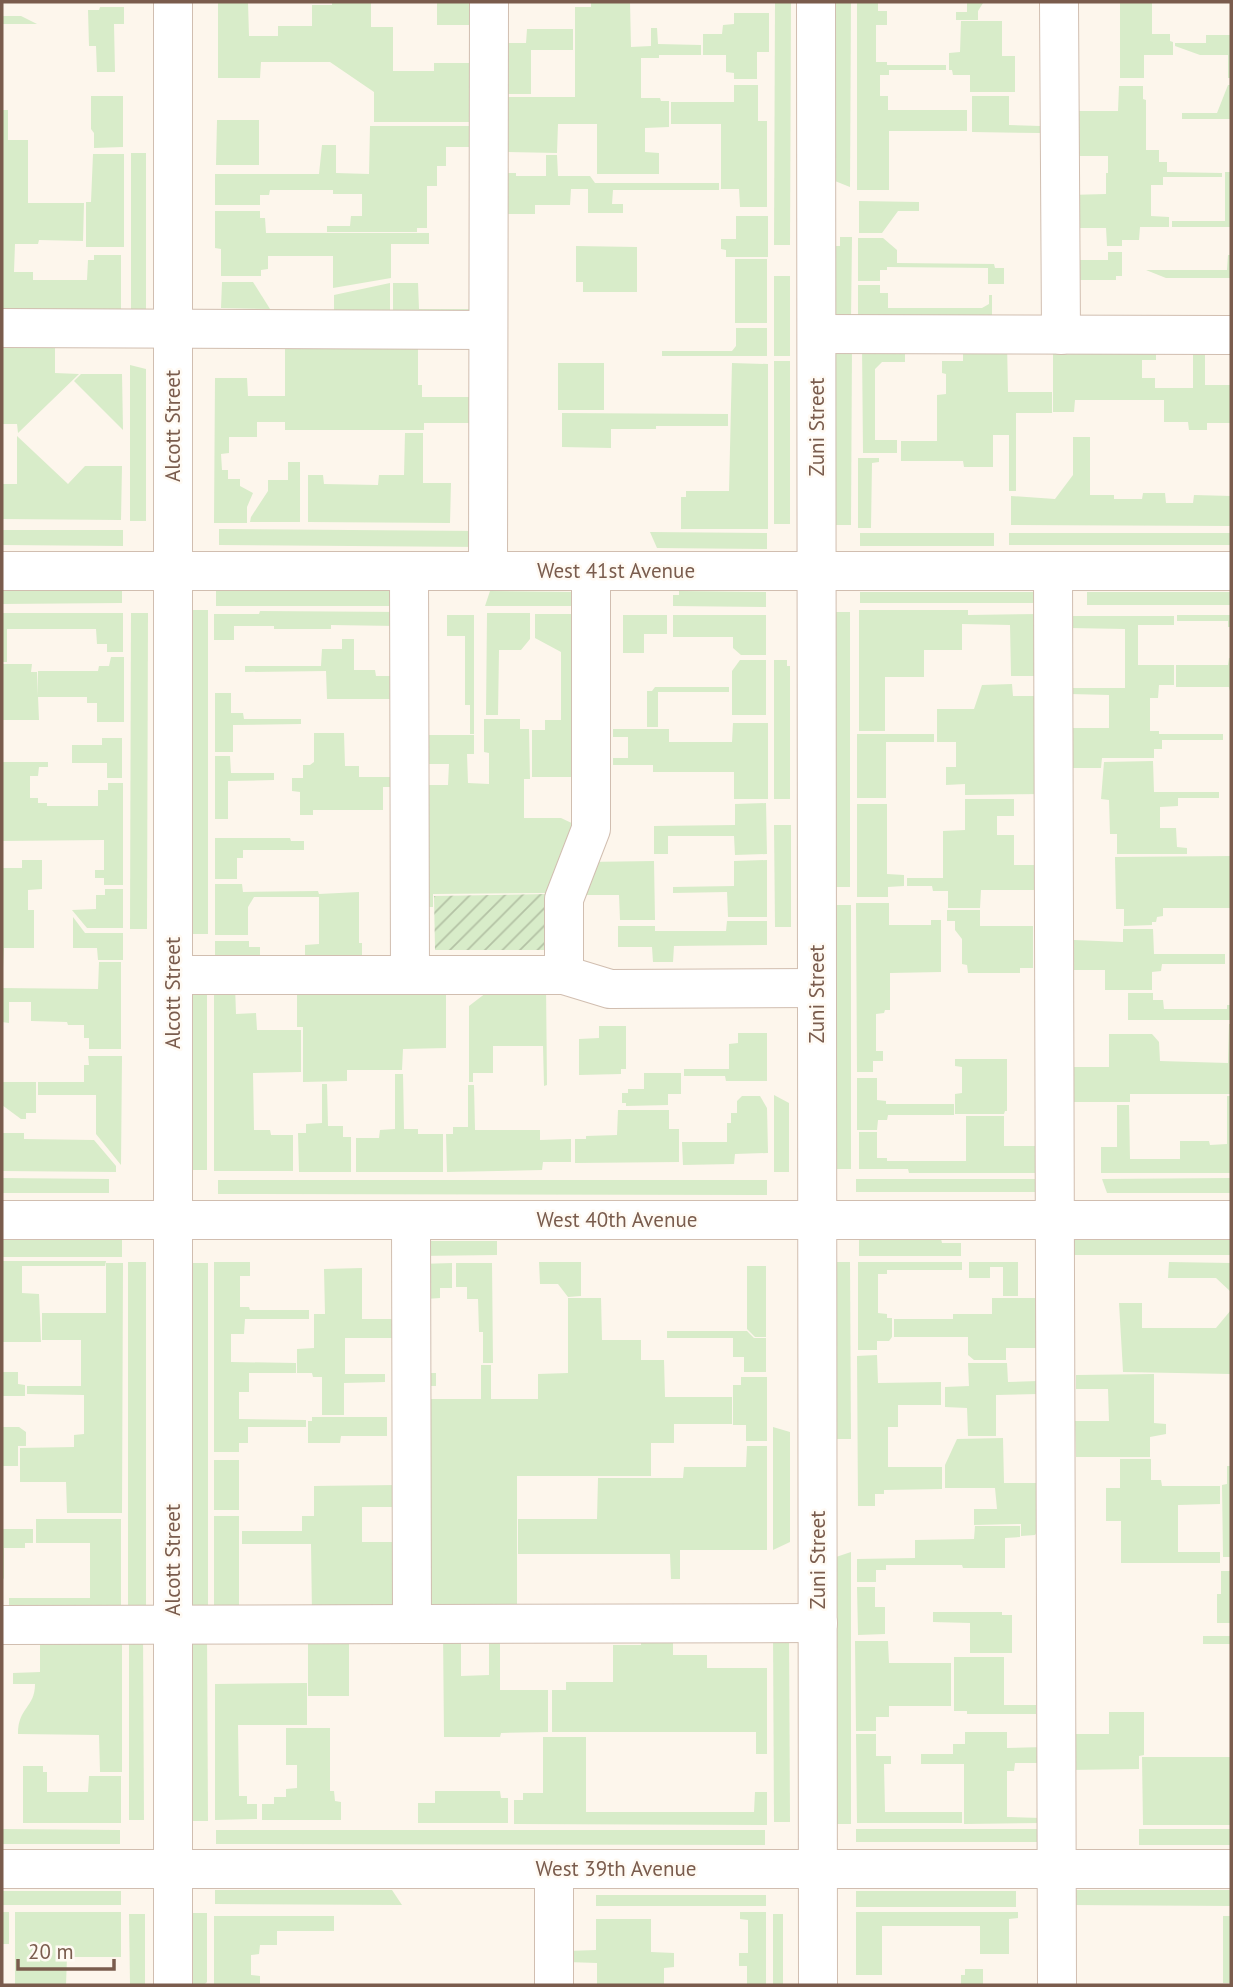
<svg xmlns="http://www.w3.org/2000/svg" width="1233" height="1987" viewBox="0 0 1233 1987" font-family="'PT Sans',sans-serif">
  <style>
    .green { fill: #d8ecc9 }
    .garden { fill: url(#garden-furrows) }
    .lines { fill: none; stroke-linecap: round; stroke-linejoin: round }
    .minor-casing { stroke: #d1beb0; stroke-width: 40 }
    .minor { stroke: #fff; stroke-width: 38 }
    .labels { text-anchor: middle; stroke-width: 5; stroke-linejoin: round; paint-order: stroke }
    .street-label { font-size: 21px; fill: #7a5c4d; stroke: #fffaf3 }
  </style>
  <defs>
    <pattern id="garden-furrows" width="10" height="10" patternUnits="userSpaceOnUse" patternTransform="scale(1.75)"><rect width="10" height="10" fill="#d8ecc9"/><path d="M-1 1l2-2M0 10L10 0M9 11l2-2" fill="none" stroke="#b4c2a5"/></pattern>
  </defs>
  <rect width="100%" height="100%" fill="#fdf6ec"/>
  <g class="green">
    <polygon points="218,2 248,2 249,36 278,36 278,26 312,26 312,5 332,5 332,2 371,2 371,27 393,27 393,71 434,71 434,63 481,63 481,122 374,122 374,92 330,62 261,62 260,78 218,78"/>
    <polygon points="437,2 487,2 486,25 437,25"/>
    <polygon points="591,2 630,2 631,47 651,46 651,28 657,28 658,44 701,45 701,55 659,55 659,58 641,58 641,98 660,98 661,101 669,101 669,127 645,128 645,152 659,153 659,174 597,174 597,124 558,124 557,153 506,152 506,97 575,97 575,7 591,7"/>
    <polygon points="775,2 791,2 790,245 774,245"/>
    <polygon points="836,2 851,2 850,187 835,181"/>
    <polygon points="857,2 878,2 878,11 887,11 887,25 876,25 876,62 887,62 887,65 946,65 946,70 889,70 889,75 880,75 880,96 888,96 888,110 967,110 967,131 889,131 889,190 857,190"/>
    <polygon points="967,2 1015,2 1015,3 983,3 978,11 978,20 956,20 956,12 967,12"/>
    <polygon points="1120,2 1152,2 1152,34 1170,34 1170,41 1173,42 1173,55 1144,55 1144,78 1120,78"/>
    <polygon points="100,7 124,7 124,24 114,24 115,72 97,72 96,46 89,46 88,10 99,10"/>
    <polygon points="2,8 2,16 21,16 37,24 2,24"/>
    <polygon points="734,13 769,13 769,52 757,52 757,79 734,79 734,73 726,72 726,55 703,55 703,34 722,34 723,25 734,24"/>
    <polygon points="961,21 1002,21 1002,56 1015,56 1015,92 970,92 970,75 953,75 952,70 949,70 949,53 960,52"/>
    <polygon points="527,29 573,29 573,50 531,50 531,94 506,94 506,43 526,43"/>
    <polygon points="1206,35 1231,35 1231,78 1228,78 1228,55 1200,55 1175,46 1175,43 1206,43"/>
    <polygon points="734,85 758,85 758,121 767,121 767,207 740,207 739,189 721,189 721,124 671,124 671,102 734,102"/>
    <polygon points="1228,85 1231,85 1231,119 1182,119 1182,113 1217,113"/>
    <polygon points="1119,86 1143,86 1143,99 1146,100 1146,150 1159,150 1159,162 1167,162 1167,172 1222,173 1222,177 1163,177 1163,185 1151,185 1151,216 1169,217 1169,227 1140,227 1139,240 1122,240 1122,246 1107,246 1106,228 1069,228 1069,195 1106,194 1106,173 1108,173 1108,156 1071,156 1070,111 1118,111"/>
    <polygon points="91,96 123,96 123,147 94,148 94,133 91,129"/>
    <polygon points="972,96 1009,96 1009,125 1040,126 1040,133 972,132"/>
    <polygon points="2,110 8,110 8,140 28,140 28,203 84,203 83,241 39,240 38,244 15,244 14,272 33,272 33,280 87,280 88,260 94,260 94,255 121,255 121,317 2,317"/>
    <polygon points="217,120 259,120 259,165 216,165"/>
    <polygon points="370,126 480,126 480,147 446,147 446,166 437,166 437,186 427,186 427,228 417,228 417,232 327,232 327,226 350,226 351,216 362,216 362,194 333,194 333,190 270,190 269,195 260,195 260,205 215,205 215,174 319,174 322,145 336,145 336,173 369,174"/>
    <rect x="131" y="153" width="15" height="164"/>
    <polygon points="93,154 124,154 124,247 86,247 86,202 91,202"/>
    <polygon points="546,155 557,155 558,176 590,176 595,183 719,183 719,190 613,190 612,204 623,204 623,213 588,213 588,189 571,189 570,205 535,205 535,214 508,214 508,173 516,173 516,176 546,176"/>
    <polygon points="1225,172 1231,172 1231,227 1172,227 1172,221 1225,221"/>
    <polygon points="859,201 919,202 919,211 898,211 882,233 859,233"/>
    <polygon points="215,211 260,211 260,218 265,218 266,233 429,233 429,244 391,244 391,278 333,288 333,256 268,256 268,269 261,270 261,276 221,276 221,249 215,248"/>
    <polygon points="736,216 768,216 768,257 726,257 726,250 721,249 721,239 736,239"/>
    <polygon points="840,237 852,237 851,320 836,314 836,246 840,246"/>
    <polygon points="858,238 883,238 897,250 897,263 994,264 995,268 1004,268 1004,284 988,284 988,268 887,267 887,270 880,270 880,281 858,281"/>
    <polygon points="576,246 637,247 637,292 583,292 583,282 576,282"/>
    <polygon points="1108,252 1122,252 1122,276 1116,276 1116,280 1070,280 1070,260 1108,260"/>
    <polygon points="1228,255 1231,255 1231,278 1166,278 1146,270 1227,270"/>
    <rect x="735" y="259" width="32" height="64"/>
    <rect x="774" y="276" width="16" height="80"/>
    <polygon points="222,282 253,282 270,309 221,308"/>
    <polygon points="390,283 390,310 334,310 334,295"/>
    <polygon points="393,283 418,283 419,309 473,309 449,319 393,319"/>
    <polygon points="858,285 880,285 880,293 888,293 888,308 982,308 989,304 989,295 992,295 992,324 858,324"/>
    <polygon points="736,328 767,328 767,356 662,356 662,351 732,351 736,346"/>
    <polygon points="55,333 55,373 79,374 18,433 17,424 2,424 2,334"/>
    <polygon points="1053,339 1156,339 1156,360 1142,360 1142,378 1155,378 1155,388 1193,388 1193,347 1205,347 1205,385 1231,385 1231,423 1207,423 1207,430 1189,430 1188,422 1164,422 1164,400 1075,400 1074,412 1053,412"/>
    <polygon points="963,343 1007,343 1008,392 1052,392 1052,413 1016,413 1016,491 1009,491 1009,435 993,435 993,467 964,467 963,461 901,461 901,441 937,441 937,395 946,394 946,374 942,373 942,361 963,361"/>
    <polygon points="862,345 905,345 905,362 882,362 875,369 875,440 897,440 897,453 863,453"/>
    <polygon points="836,346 852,346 851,525 836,525"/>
    <polygon points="285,348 418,348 418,385 422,385 422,397 476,397 476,423 424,423 424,430 285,430 285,422 257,422 257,437 229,437 229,453 221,454 222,470 228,470 228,479 240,479 240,486 253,493 247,507 247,523 214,523 215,378 247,378 248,396 285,396"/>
    <rect x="774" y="361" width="16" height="163"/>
    <polygon points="604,363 604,410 558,410 558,363"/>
    <polygon points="732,363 768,364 768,529 681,529 681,497 686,497 686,491 729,491"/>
    <polygon points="130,365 146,369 146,521 130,521"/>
    <polygon points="81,374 122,374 123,430 74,381"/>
    <polygon points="562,413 728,414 728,426 656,426 656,429 611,429 611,448 562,447"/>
    <polygon points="405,433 423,433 423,483 451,483 450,523 308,522 308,475 323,475 324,484 378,485 379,475 404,475"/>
    <polygon points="17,436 68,484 85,466 122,466 121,520 2,519 2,484 17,484"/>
    <polygon points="1073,437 1090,437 1090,495 1114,495 1114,499 1142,499 1143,493 1165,493 1166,503 1193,503 1194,495 1231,496 1231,526 1011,525 1011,496 1055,499 1073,475"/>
    <polygon points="858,458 879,458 879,462 872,463 871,528 858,528"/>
    <polygon points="288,462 300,462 300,522 250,522 251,517 268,491 268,480 288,480"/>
    <polygon points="219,529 481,531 481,547 219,545"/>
    <polygon points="2,530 123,530 123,546 2,545"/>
    <polygon points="650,532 767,533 767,549 657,548"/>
    <polygon points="994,533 994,546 860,546 860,533"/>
    <polygon points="1231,533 1231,545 1009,545 1009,533"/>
    <polygon points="2,589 122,589 122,603 2,604"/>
    <polygon points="216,590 397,591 401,606 216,606"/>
    <polygon points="490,591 577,592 577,606 485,606"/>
    <polygon points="679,591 766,592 766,607 673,606 673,595 679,595"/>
    <polygon points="860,592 1037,592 1044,603 860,603"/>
    <rect x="1087" y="592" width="144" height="13"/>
    <polygon points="191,610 208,610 208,934 190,934"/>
    <polygon points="859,610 968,610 968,615 1044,614 1044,676 1011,676 1010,625 962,624 962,650 924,650 924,677 885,677 885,731 859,731"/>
    <polygon points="260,611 402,612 396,626 331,625 331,629 274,629 274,626 234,626 234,640 214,640 214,614 259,614"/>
    <rect x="835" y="612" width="15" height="275"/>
    <polygon points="2,613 123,613 123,652 107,652 107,644 97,644 96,629 7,629 7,662 2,662"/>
    <polygon points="131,613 148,613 147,929 130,929"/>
    <polygon points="487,613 530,613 530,639 521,650 499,650 498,715 486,715"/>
    <polygon points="535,614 578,614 578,777 532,777 532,730 545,730 545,720 561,720 561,652 535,638"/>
    <polygon points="447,615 474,615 474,734 470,734 470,705 465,705 465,636 447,636"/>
    <polygon points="623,615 667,615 667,634 644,634 644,653 623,653"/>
    <polygon points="673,615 766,615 766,655 741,655 733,648 733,637 673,637"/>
    <polygon points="1177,615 1231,615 1231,627 1228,627 1228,621 1177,621"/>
    <polygon points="1070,616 1174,616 1174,625 1138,625 1138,665 1174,665 1174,685 1159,685 1158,698 1150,698 1150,731 1159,731 1159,734 1223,734 1223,740 1162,740 1162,749 1154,749 1154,758 1102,758 1101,768 1071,768 1071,728 1109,728 1109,695 1070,694 1070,688 1125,688 1125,629 1070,628"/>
    <polygon points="342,639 354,639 354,670 375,670 376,676 398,676 398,699 327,699 326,671 245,672 245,666 321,666 322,649 342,649"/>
    <polygon points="111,657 124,657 124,722 97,722 97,703 87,703 87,697 38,697 38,671 98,671 99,666 109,666"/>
    <polygon points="1229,658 1231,658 1231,695 1229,687 1176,687 1176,665 1228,665"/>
    <polygon points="740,660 766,660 766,715 732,715 732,671"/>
    <polygon points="774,660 787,660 787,666 790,666 790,799 774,799"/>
    <polygon points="2,664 32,664 31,672 37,672 39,720 2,720"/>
    <polygon points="1012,684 1013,696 1046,696 1046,794 965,795 965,784 946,785 946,767 956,767 956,742 937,742 937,709 974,709 982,685"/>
    <polygon points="655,687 729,687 729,692 658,692 658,727 647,727 647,691 652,691"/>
    <polygon points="215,693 231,693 231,713 243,713 244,719 301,719 301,724 233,725 233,752 215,752"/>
    <polygon points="484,719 520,719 520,729 529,729 530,779 524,779 524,818 561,818 578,826 550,893 433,894 433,907 425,907 415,785 448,785 449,764 416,764 427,735 474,735 474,754 467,754 468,783 489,784 489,753 484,752"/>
    <polygon points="733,723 768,723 768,799 734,799 734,772 653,772 653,765 613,765 613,758 628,758 628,737 613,737 613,729 669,729 669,742 732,742"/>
    <polygon points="314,733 344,733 345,766 359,766 359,777 400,777 400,787 383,787 383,810 313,810 313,815 300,815 300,792 292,791 292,778 303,778 303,765 310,765 314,762"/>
    <polygon points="857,734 934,734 934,742 886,742 886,798 857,798"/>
    <polygon points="102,738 122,738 122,778 107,778 107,763 72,763 72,745 102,745"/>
    <polygon points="215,756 230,756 231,773 274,773 274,780 228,781 228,819 215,819"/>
    <polygon points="1153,761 1154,792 1219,792 1219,798 1178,798 1178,806 1160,807 1160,828 1176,828 1177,847 1187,848 1187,854 1117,854 1117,834 1110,834 1109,800 1101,799 1104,762"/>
    <polygon points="2,762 48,762 48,767 39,767 38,776 30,776 30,798 38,798 38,803 47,803 47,806 98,806 98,790 108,790 108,783 123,783 123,885 104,885 104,878 95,878 95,870 104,870 104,840 2,841"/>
    <polygon points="965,799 1014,799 1014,816 997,816 997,835 1014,835 1014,865 1046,865 1046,890 981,890 980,908 948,908 948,891 933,891 932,886 907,886 907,878 943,878 943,831 965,830"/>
    <polygon points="766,803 767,854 735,855 734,836 668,836 668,854 654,854 654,826 735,825 735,804"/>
    <polygon points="857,804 887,804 887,874 904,875 904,886 888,887 888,897 857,897"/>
    <polygon points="774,825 791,825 791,927 775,927"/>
    <polygon points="215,838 290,838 291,841 304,841 304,850 243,850 243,858 237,858 237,879 215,879"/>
    <polygon points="1231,856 1231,908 1163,908 1163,916 1157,917 1156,922 1152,922 1152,925 1124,926 1124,909 1116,909 1115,857"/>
    <polygon points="22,860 42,860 42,889 28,890 28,910 34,910 34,948 4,948 2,987 2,868 22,868"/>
    <polygon points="767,860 767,917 728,917 727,892 673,893 673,887 734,886 734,861"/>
    <polygon points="654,861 655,920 620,920 619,895 586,895 586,862"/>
    <polygon points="215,884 242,884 243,892 318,891 319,894 359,892 359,943 362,943 362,966 305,962 305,945 319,944 319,897 254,897 248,907 248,935 215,935"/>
    <polygon points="105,889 123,889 123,928 87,928 72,910 96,909 96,895 105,895"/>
    <polygon points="856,903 889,903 889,925 931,925 931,920 941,920 941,972 890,973 890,1010 885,1010 884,1013 876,1014 876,1051 883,1051 883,1061 873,1061 873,1072 857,1072"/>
    <rect x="836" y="905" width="15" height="264"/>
    <polygon points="947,910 980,910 980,926 1033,926 1033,968 1020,968 1020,973 968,973 967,965 962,964 962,939 955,930 955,921 947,921"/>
    <polygon points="73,917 85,933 123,933 123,960 98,960 97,948 73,948"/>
    <polygon points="727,921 767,921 767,945 674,946 673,962 653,962 652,947 618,947 618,926 655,926 655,931 726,931"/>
    <polygon points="1123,929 1153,929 1154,954 1225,954 1225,964 1162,964 1161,971 1152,972 1152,990 1105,990 1105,970 1074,970 1074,940 1123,942"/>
    <polygon points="215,941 249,941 249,947 260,947 260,967 215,967"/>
    <polygon points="99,962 121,962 121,1049 89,1049 89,1038 84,1038 84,1025 68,1025 67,1022 31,1021 31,1002 9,1002 9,1023 2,1022 2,988 98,989"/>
    <polygon points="297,983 446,986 446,1048 403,1049 402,1070 347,1070 347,1081 303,1082 303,1027 297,1027"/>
    <polygon points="499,983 546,983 547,1085 544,1086 543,1046 493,1046 493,1073 473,1073 473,1082 469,1082 469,1006"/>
    <rect x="190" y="984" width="17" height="186"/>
    <polygon points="214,985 235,985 236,1014 256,1013 257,1030 301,1030 301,1072 253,1073 254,1130 270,1130 271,1135 293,1135 293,1171 214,1171"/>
    <polygon points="1128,993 1153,993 1153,1000 1163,1000 1164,1009 1227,1009 1227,1005 1231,1005 1231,1020 1128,1020"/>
    <polygon points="1229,1024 1231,1024 1231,1094 1130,1094 1130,1102 1073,1102 1073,1067 1109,1067 1109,1034 1152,1034 1159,1042 1160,1061 1228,1063"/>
    <polygon points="599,1026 626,1026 626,1069 621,1069 621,1074 579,1075 579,1039 599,1038"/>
    <polygon points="738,1033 767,1033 767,1081 726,1081 725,1076 684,1076 684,1069 729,1069 729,1044 738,1043"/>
    <polygon points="88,1056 122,1056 121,1165 96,1134 96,1095 38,1095 38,1082 84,1082 84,1065 89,1065"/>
    <polygon points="955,1059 1007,1059 1007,1111 1005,1111 1004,1114 955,1114 955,1094 962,1093 962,1067 955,1066"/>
    <polygon points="644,1073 681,1073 681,1094 668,1094 668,1105 626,1106 626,1103 622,1103 622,1093 628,1093 628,1089 644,1089"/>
    <polygon points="395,1074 403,1074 404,1129 418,1129 418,1134 443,1134 443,1172 356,1172 356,1138 379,1138 380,1130 395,1129"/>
    <polygon points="2,1078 2,1082 36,1082 36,1113 26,1113 26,1119 21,1119 2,1105"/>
    <polygon points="857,1078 877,1078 877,1100 886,1101 886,1104 954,1104 954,1115 888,1115 887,1120 878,1120 877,1130 857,1130"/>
    <polygon points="322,1084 327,1084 328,1126 343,1126 343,1137 351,1137 351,1172 299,1172 298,1133 306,1133 306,1124 322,1123"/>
    <polygon points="468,1085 474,1085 475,1130 540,1130 540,1140 571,1139 571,1162 543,1162 542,1170 447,1172 446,1134 453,1134 453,1127 468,1127"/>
    <polygon points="774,1095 789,1103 789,1172 774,1172"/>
    <polygon points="742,1096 760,1096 767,1108 768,1153 735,1154 734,1164 683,1165 682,1142 727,1142 727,1123 731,1123 731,1113 737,1113 737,1101"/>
    <polygon points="1227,1096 1231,1096 1231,1173 1101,1173 1101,1147 1117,1147 1117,1105 1129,1105 1130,1159 1180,1159 1180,1141 1209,1141 1210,1145 1227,1144"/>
    <polygon points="618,1110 669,1110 669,1129 679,1129 679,1162 575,1163 575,1139 586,1139 586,1136 617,1135"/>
    <polygon points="966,1116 1004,1116 1004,1146 1044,1146 1043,1173 909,1173 908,1169 859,1169 859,1132 877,1132 877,1158 887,1158 887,1161 966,1161"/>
    <polygon points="2,1133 24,1133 24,1139 94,1140 116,1166 116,1172 2,1171"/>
    <polygon points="2,1178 109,1179 109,1193 2,1193"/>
    <polygon points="1231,1178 1231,1193 1107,1193 1102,1179"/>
    <rect x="856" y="1179" width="192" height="13"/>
    <polygon points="218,1180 767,1180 767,1195 218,1194"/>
    <rect x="2" y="1238" width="120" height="19"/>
    <polygon points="859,1239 941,1239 942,1243 961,1243 961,1256 859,1256"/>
    <polygon points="1075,1239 1231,1239 1231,1255 1069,1255 1069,1244"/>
    <polygon points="418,1241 497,1241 497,1255 418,1256"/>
    <polygon points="2,1261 106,1261 105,1266 22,1266 22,1293 39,1294 41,1342 2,1342"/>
    <rect x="128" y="1262" width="18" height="353"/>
    <polygon points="214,1262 250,1262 250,1276 240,1276 240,1307 249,1307 250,1310 309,1310 309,1319 245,1319 244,1334 231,1334 231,1362 296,1363 296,1373 249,1373 249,1392 239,1392 239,1419 306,1420 306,1427 248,1427 248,1443 239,1443 239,1452 214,1452"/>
    <polygon points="539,1262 581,1262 581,1296 568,1297 558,1284 540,1284"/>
    <polygon points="835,1262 850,1262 851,1439 835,1439"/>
    <polygon points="858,1262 962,1262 962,1270 887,1270 887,1274 878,1274 878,1313 887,1314 887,1318 892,1318 892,1337 889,1341 877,1341 877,1350 858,1350"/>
    <polygon points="969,1262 1018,1262 1018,1296 1003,1296 1003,1267 990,1267 990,1278 969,1278"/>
    <polygon points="1169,1262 1231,1263 1231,1292 1216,1278 1168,1278"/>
    <polygon points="106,1263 123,1263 122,1513 67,1513 66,1482 20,1482 20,1448 74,1447 74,1435 84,1434 84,1395 27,1394 27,1386 81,1386 81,1340 42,1340 42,1313 106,1313"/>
    <rect x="190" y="1263" width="18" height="352"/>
    <polygon points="452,1263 452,1288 440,1288 440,1298 426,1299 428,1373 436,1373 436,1386 420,1386 419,1264"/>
    <polygon points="456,1263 492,1263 493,1363 483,1363 483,1332 479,1332 478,1299 467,1299 467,1287 456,1287"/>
    <polygon points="747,1266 766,1266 766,1337 755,1337 747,1329"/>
    <polygon points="362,1268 362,1319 393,1319 393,1338 345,1338 345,1374 385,1374 385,1382 344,1383 344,1415 322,1415 322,1377 313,1377 312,1373 297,1373 297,1349 314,1348 314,1314 325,1314 324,1269"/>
    <polygon points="568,1298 601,1298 602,1340 641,1340 641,1360 664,1360 665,1397 732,1397 732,1424 674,1424 674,1443 651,1443 651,1476 517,1476 517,1607 424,1608 423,1399 481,1399 481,1365 491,1365 491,1399 538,1399 538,1374 568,1373"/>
    <polygon points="992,1298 1045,1298 1045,1348 1006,1348 1006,1360 974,1360 968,1355 968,1337 894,1337 894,1319 953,1319 953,1314 992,1314"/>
    <polygon points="1119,1303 1142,1303 1142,1328 1216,1328 1231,1310 1231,1374 1123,1372"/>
    <polygon points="667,1331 747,1331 754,1338 766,1338 766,1372 744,1372 744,1357 733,1357 733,1338 667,1338"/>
    <polygon points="877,1355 878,1383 941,1382 941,1405 898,1405 898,1427 888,1427 888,1467 942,1467 942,1489 884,1490 884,1494 875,1494 875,1506 858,1506 857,1356"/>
    <polygon points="968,1363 1007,1363 1008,1382 1038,1381 1038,1394 996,1395 996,1436 968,1436 967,1408 945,1407 945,1387 969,1386"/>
    <polygon points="2,1372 18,1372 18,1384 25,1385 25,1396 2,1396"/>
    <polygon points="1154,1374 1154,1423 1166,1424 1166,1434 1150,1437 1150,1457 1076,1457 1075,1421 1109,1421 1108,1389 1076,1389 1076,1375"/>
    <polygon points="741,1377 767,1377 767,1441 746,1441 746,1425 733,1425 733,1385 741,1385"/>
    <polygon points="312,1417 387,1417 387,1436 341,1436 340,1443 308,1443 308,1421 312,1421"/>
    <polygon points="2,1427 19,1427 26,1432 26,1446 18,1446 18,1466 2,1466"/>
    <polygon points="773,1427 790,1432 790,1542 773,1550"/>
    <polygon points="1003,1438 1004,1483 1042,1483 1042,1524 1035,1535 1021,1536 1021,1524 974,1525 974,1509 997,1509 995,1488 945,1488 945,1465 957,1439"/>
    <polygon points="747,1446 767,1446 767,1550 680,1550 680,1579 671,1579 670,1554 518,1554 518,1519 597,1519 598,1478 683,1478 684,1467 746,1467"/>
    <polygon points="1120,1459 1151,1459 1151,1480 1161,1480 1162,1486 1220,1486 1220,1504 1178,1505 1178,1552 1220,1552 1220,1563 1121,1563 1121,1521 1106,1521 1106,1488 1120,1488"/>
    <rect x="214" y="1460" width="25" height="50"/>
    <polygon points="1227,1466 1231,1466 1231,1557 1223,1557 1222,1485 1227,1484"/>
    <polygon points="397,1485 397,1507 362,1507 362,1542 397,1542 397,1614 312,1615 311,1544 242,1544 242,1531 302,1531 302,1516 314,1516 314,1486"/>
    <rect x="214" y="1516" width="25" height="99"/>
    <polygon points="36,1519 121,1519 121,1615 9,1615 9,1598 90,1598 90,1543 36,1543"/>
    <polygon points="975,1526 1020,1526 1020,1537 1005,1538 1005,1568 963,1568 962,1565 886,1565 886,1570 876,1570 876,1582 857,1582 857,1559 915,1558 915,1540 974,1539"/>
    <polygon points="2,1529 33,1529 33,1543 25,1543 25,1548 4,1548 4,1578 2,1581"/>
    <polygon points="851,1552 851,1824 836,1824 836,1557"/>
    <polygon points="1221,1571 1231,1571 1231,1623 1217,1623 1217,1594 1221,1594"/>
    <polygon points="857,1587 875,1587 875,1607 885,1607 885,1634 858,1635"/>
    <polygon points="933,1612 1002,1612 1002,1615 1012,1615 1012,1653 970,1653 970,1623 933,1622"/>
    <polygon points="129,1629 143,1629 144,1820 129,1820"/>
    <polygon points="641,1629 673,1629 673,1655 707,1655 707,1668 767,1668 767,1754 756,1754 756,1732 552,1732 552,1690 566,1690 566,1682 613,1682 613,1645 641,1645"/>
    <polygon points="192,1630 207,1630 208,1821 193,1821"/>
    <path d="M122,1632v140h-22l-1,-37 -81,-1c0,-27 17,-26 17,-50h-22v-11l27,-1v-33z"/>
    <polygon points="443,1632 461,1632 461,1676 489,1675 489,1635 500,1635 500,1690 548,1690 548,1732 501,1733 500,1737 444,1737"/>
    <polygon points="773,1632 789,1632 790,1822 774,1822"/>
    <rect x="308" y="1636" width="41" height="60"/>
    <polygon points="1203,1636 1231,1636 1231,1649 1231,1644 1203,1644"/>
    <polygon points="855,1641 888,1641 889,1663 951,1663 951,1706 889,1706 889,1717 876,1717 876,1731 856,1731"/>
    <polygon points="954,1657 1004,1657 1004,1705 1036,1705 1036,1714 967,1714 967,1711 954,1711"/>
    <polygon points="307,1683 307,1725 238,1725 239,1796 247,1796 247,1804 257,1804 257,1819 215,1820 215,1684"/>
    <polygon points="1109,1712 1144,1712 1144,1755 1139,1756 1139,1769 1069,1770 1069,1734 1109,1734"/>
    <polygon points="286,1728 330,1728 330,1791 334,1791 335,1801 341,1802 341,1820 262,1820 262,1804 274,1804 274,1797 286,1797 286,1789 297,1788 297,1765 286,1765"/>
    <polygon points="965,1732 1007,1732 1007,1748 1045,1747 1038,1763 1015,1763 1014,1771 1007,1771 1007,1817 1041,1818 1041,1823 964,1824 964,1764 921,1764 921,1754 953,1754 953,1744 965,1744"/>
    <polygon points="856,1734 876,1734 876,1756 891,1756 891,1764 884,1764 885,1812 962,1812 962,1823 857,1823"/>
    <polygon points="543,1737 586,1737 586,1812 754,1812 755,1792 767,1792 767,1825 514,1824 514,1800 523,1800 523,1793 543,1793"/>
    <polygon points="1142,1757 1231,1757 1231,1825 1143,1825"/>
    <polygon points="23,1766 43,1766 43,1772 47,1772 47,1792 88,1792 89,1776 121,1776 121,1823 23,1823"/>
    <polygon points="435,1791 500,1791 501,1798 508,1798 508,1823 418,1823 418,1803 435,1803"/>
    <polygon points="2,1829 120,1830 120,1844 2,1844"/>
    <rect x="856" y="1829" width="185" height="13"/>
    <rect x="1139" y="1829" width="92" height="16"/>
    <polygon points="216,1830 765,1830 765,1845 216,1844"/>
    <polygon points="215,1890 392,1890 402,1905 215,1904"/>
    <polygon points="1074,1890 1231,1890 1231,1906 1070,1905"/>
    <rect x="2" y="1891" width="119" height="14"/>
    <rect x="856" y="1891" width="160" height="16"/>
    <rect x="596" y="1895" width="170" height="11"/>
    <rect x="2" y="1912" width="7" height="32"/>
    <polygon points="15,1912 121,1912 121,1957 67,1957 66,1985 15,1985"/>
    <polygon points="740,1912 766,1912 766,1985 747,1985 747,1966 739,1966 739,1953 748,1953 748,1920 740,1919"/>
    <polygon points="856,1912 1018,1912 1018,1918 1009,1919 1009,1954 980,1954 980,1926 882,1926 882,1975 856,1975"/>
    <polygon points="191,1913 207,1913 207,1982 204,1985 191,1985"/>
    <polygon points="129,1914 145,1914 145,1985 130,1985"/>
    <rect x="773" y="1914" width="10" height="71"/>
    <polygon points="214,1916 334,1916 334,1931 277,1931 277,1945 260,1945 259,1954 251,1955 251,1975 260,1976 260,1985 214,1985"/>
    <rect x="1223" y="1916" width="8" height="67"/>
    <polygon points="596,1919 651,1919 651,1952 674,1953 674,1967 664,1968 664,1985 597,1985 597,1963 567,1962 567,1951 596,1950"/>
    <polygon points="965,1969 983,1969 983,1985 961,1985 961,1975 965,1975"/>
  </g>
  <polygon class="garden" points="547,894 548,950 435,950 434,896"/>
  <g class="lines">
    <defs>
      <g id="minor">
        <polyline points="816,2 818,1985"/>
        <polyline points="1059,2 1061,335"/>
        <polyline points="2,328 488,330"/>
        <polyline points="817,334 1231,335"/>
        <polyline points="2,571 1231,571"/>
        <polyline points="409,571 410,975"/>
        <polyline points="488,571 489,2"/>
        <polyline points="1053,571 1057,1985"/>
        <polyline points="173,975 564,975 610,989 817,988"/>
        <polyline points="564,975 564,899 591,829 591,571"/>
        <polyline points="2,1220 1231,1220"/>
        <polyline points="411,1220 412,1624"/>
        <polyline points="2,1625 818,1623"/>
        <polyline points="2,1869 1231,1869"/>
        <polyline points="173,1985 173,2"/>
        <polyline points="554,1985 554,1869"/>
      </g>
    </defs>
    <use href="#minor" class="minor-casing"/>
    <use href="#minor" class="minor"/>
  </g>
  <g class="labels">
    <g class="street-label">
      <text transform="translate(173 426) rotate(-90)" y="7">Alcott Street</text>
      <text transform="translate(817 427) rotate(-90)" y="7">Zuni Street</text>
      <text x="616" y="578">West 41st Avenue</text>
      <text transform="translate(173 993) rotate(-90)" y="7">Alcott Street</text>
      <text transform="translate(817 994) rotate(-90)" y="7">Zuni Street</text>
      <text x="617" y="1227">West 40th Avenue</text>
      <text transform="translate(173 1560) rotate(-90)" y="7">Alcott Street</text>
      <text transform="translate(818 1560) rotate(-90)" y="7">Zuni Street</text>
      <text x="616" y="1876">West 39th Avenue</text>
    </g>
  </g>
  <rect width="1233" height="1987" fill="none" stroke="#7a5c4d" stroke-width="7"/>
  <path d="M18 1959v10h96v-10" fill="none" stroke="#7a5c4d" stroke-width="3.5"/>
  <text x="28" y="1959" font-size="21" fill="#7a5c4d" stroke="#fffaf3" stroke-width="5" paint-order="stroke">20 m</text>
</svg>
